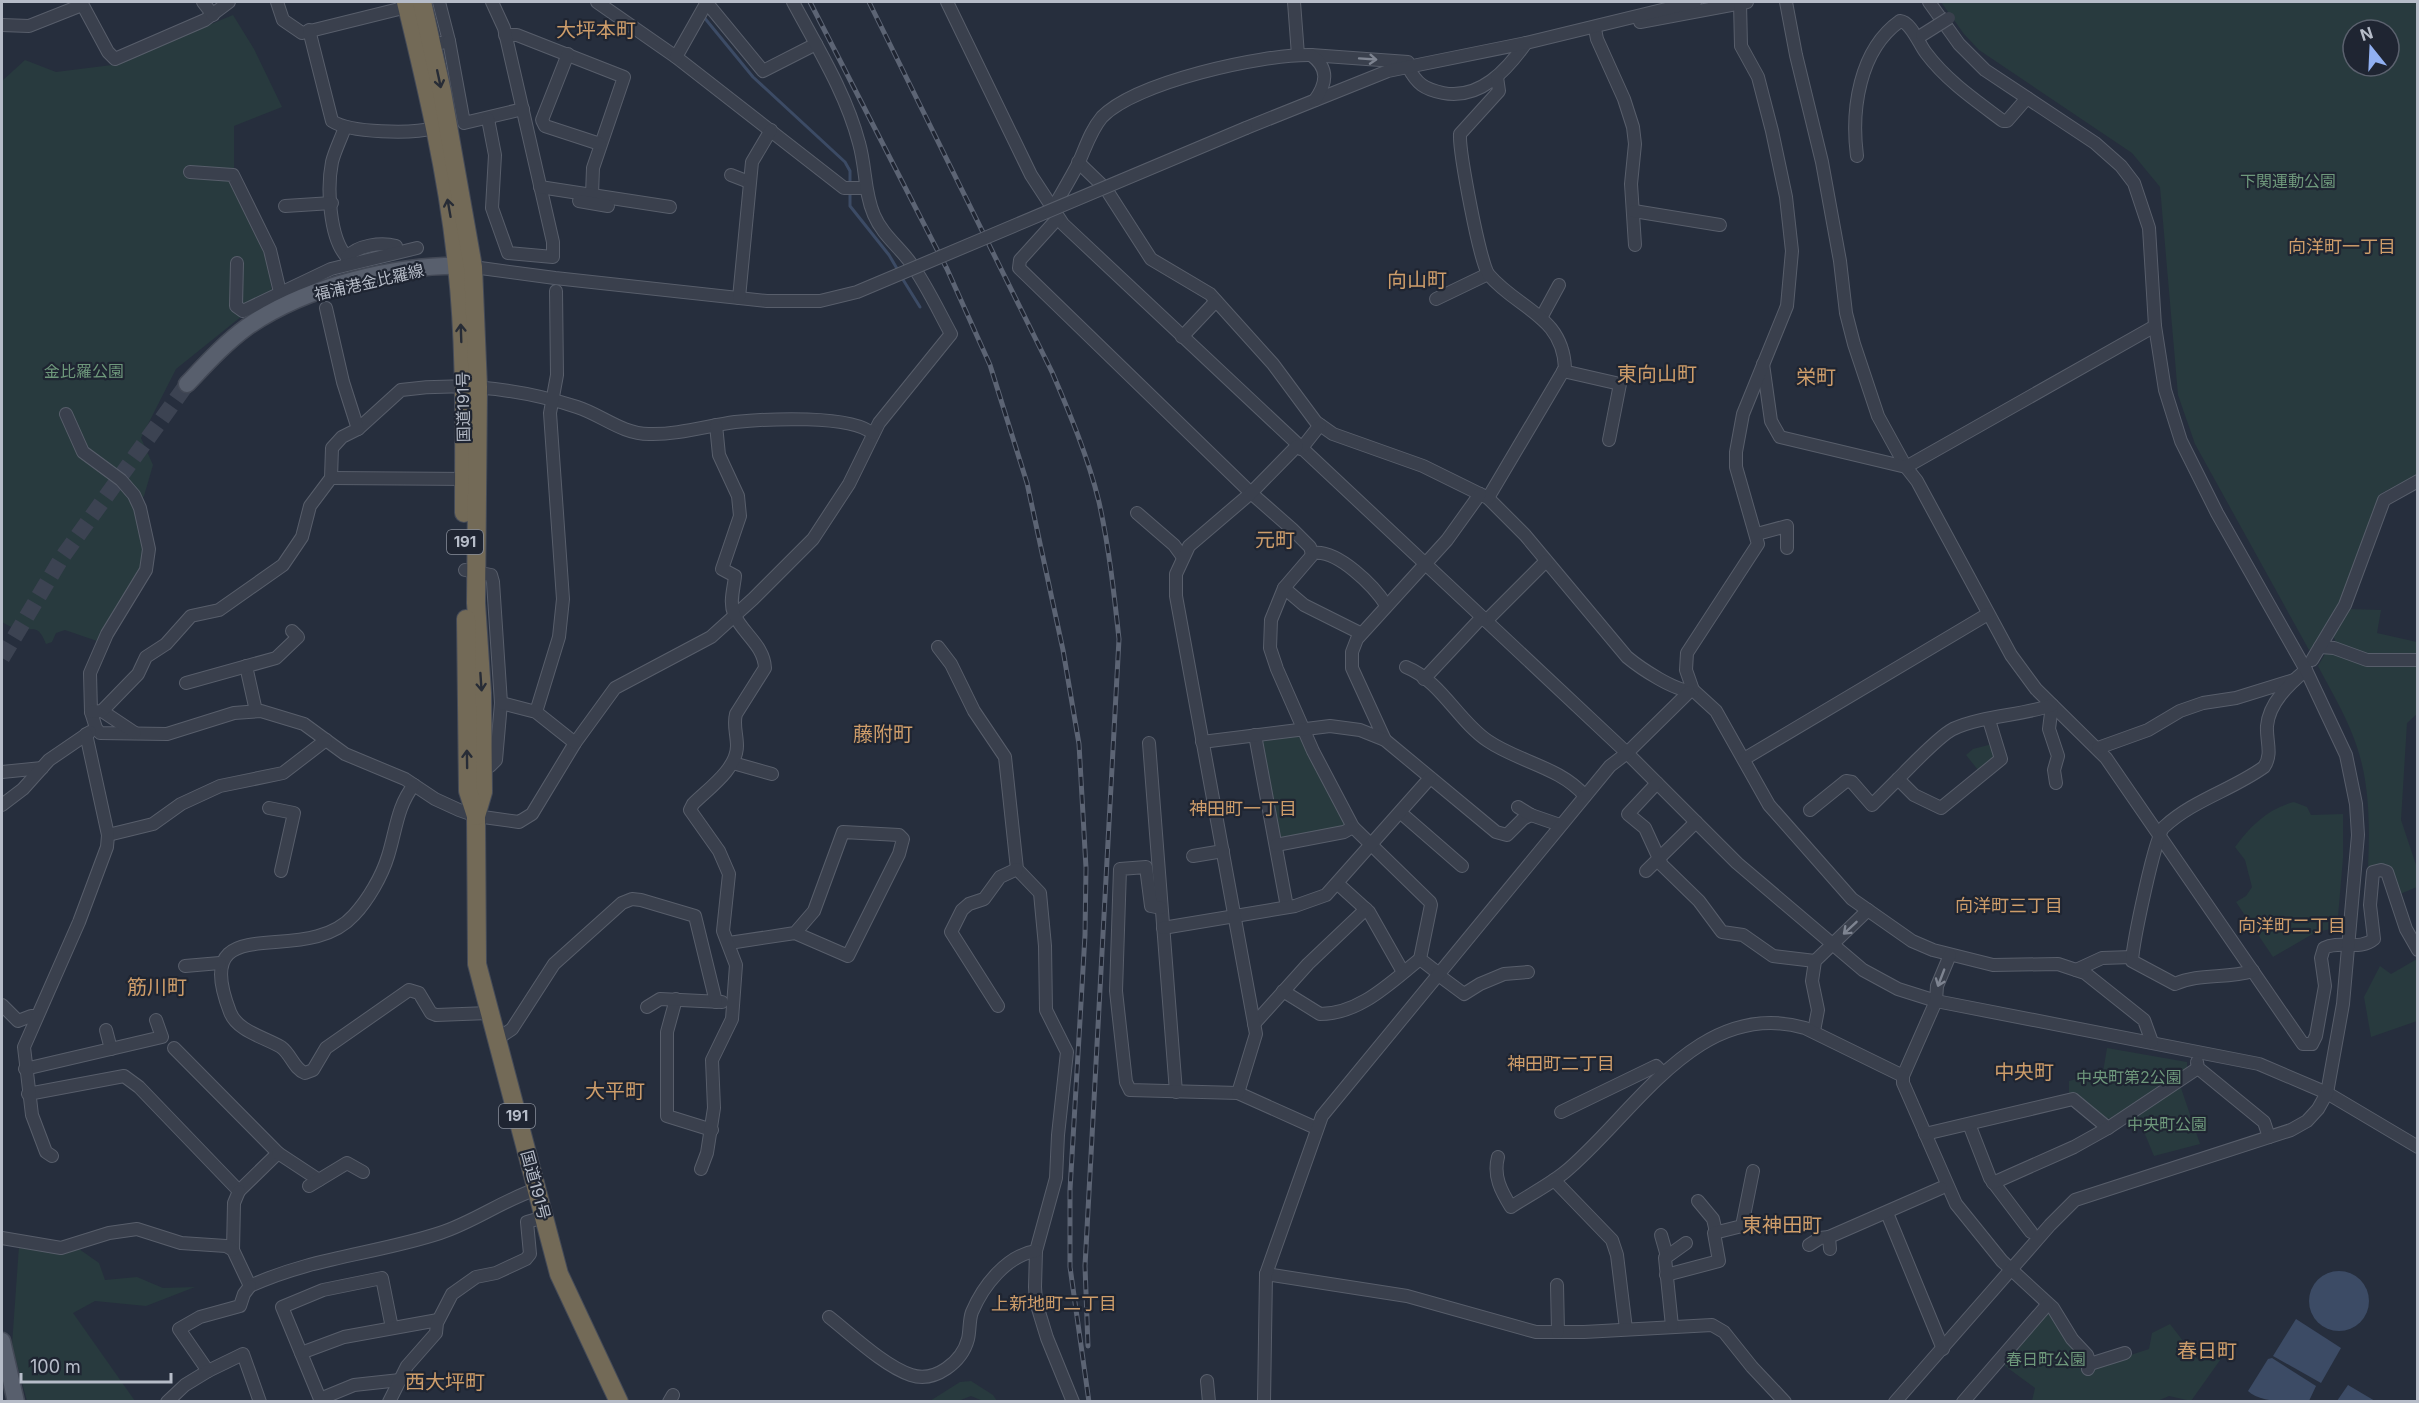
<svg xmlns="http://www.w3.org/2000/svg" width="2419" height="1403" viewBox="0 0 2419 1403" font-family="Inter,'Noto Sans JP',sans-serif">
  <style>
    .green { fill: #283a3e; fill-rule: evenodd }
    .water { fill: #3c4b65 }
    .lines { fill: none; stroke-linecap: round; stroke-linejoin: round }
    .stream { stroke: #3c4b65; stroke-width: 3 }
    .major-tunnel { stroke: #3c4352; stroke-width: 16; stroke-dasharray: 16 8; stroke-linecap: butt }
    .minor-casing { stroke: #585e6b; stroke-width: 14 }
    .major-casing { stroke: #434956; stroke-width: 19 }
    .highway-casing { stroke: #454b58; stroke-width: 20 }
    .minor { stroke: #3a404d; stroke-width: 12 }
    .major { stroke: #585f6d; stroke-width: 16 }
    .highway { stroke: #736a57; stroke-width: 18 }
    .rail-casing { stroke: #5c6474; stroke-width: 5 }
    .rail { stroke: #1f2532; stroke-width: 3; stroke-dasharray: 9; stroke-linecap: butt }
    .minor-bridge-casing { stroke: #585e6b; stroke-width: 14; stroke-linecap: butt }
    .minor-bridge { stroke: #3a404d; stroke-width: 12 }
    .oneway { stroke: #7e8491 }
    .oneway2 { stroke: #272c36 }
    .labels { text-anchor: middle; stroke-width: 4.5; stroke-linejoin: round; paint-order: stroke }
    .shield { fill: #1f2532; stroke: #898f9b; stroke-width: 1.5 }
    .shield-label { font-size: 15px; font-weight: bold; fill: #b6bcc8 }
    .park-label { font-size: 16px; fill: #6e987b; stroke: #1f2532 }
    .street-label { font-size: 16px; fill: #b6bcc8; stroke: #1f2532 }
    .neighbourhood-label { font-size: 18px; fill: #ce9d6a; stroke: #1f2532 }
    .quarter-label { font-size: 20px; fill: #ce9d6a; stroke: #1f2532 }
  </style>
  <rect width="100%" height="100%" fill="#262e3d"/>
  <g class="green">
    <path d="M1941,2h476v473l-35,18 -3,5 -33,95 -34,56 -3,1 -114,-206 -17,-49 -18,-208 -28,-34 -153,-103 -15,-16zM2353,30h36v36h-36z"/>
    <path d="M233,15l21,34 28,58 -48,19v42l32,86 6,38 -96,77 -35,69 12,27 -9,31 -8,11 9,43 -6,23 -42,68 -32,-11 -9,3 -4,9 -6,2c-9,-23 -13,-11 -31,-16 -5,-1 -9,-4 -13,-6v-541l23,-21 31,12 56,-7z"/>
    <polygon points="2348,609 2381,610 2377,633 2417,642 2417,655 2363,653 2336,643 2333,635"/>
    <path d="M2335,653c29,9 52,14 82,12v49l-10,9 -6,97 16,48v19l-17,7 -12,-26h-20c2,-44 2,-90 -15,-132 -9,-24 -23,-47 -35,-70l7,-12z"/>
    <polygon points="1295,734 1303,737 1346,824 1344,828 1283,842 1277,839 1258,741"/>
    <polygon points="1992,744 1994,754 1991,761 1978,770 1966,755 1973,749"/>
    <path d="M2294,802l13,5 4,8 32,-1v44l-5,59 -4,3 -2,9 -16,3 -43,25 -37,-55 10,-6 6,-9 -7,-27 -10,-13c15,-21 34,-39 59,-45z"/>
    <polygon points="2417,959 2417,1021 2371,1037 2364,997 2380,966 2391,974"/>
    <polygon points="2107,1048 2187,1062 2187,1068 2114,1119 2102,1118 2074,1093 2069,1095 2069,1081 2103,1072"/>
    <polygon points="2180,1085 2200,1144 2154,1156 2137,1115"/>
    <polygon points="19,1246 65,1252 79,1249 99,1263 105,1280 137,1277 163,1288 195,1287 146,1306 95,1301 73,1313 135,1401 27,1401 12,1345"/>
    <polygon points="2047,1311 2050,1311 2094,1367 2149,1349 2152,1333 2170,1324 2197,1359 2220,1348 2223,1356 2191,1401 2169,1396 2155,1402 2032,1401 2035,1388 2005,1366 2004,1359"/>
    <polygon points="971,1381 993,1395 997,1401 983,1401 971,1396 958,1401 930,1401 960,1382"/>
  </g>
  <g class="water">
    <circle cx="2339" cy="1301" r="30"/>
    <polygon points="2296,1319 2341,1348 2321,1383 2273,1356"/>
    <path d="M2272,1358l44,28 -7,15c-19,1 -49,2 -61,-10l20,-32z"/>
    <polygon points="2348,1385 2375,1401 2337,1401"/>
  </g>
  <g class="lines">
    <g class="stream">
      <polyline points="703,16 753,77 845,162 850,171 850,184"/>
      <polyline points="850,190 850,206 889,255 899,272"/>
      <polyline points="902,278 920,307"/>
    </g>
    <polyline class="major-tunnel" points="2,658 61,559 187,384"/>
    <defs>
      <g id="minor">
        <polyline points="81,2 108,52 115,59 205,20 229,2"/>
        <polyline points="203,2 213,15"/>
        <polyline points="277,2 283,20 302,33 407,7"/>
        <polyline points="439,2 449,41 441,43"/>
        <polyline points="597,2 676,57 844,188 866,188"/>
        <polyline points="947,2 1031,175 1063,224 1627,753 1737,863 1863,970 1898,989 1936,1001 2259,1064 2327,1093 2418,1147"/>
        <polyline points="1294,2 1298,55"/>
        <path d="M1786,2l10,53 26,107 18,99 6,52 8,31 24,72 28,51 11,14 94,174 25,34 70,69 197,286h9l4,-8 9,-50 -4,-28 3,-10c16,-8 36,3 50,-9l-4,-34 3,-33 8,-2 6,2 19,57 12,21"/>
        <polyline points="707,3 763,71 816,44"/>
        <polyline points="1640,22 1747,2"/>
        <polyline points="2,25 29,26 82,5"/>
        <polyline points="1595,29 1597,39 1624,99 1633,127 1635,144 1631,184 1635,245"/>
        <path d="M309,30l23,91c18,12 80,13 102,7"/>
        <polyline points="505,35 517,35 624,77 593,168 592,195"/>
        <polyline points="449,41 464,123 523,109"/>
        <polyline points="568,54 542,120 545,126 600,144"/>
        <polyline points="1311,55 1408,62"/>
        <polyline points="676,57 707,2"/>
        <path d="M1408,67c9,17 16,22 35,26 37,7 64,-23 83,-50"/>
        <polyline points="488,119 495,155 492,208 508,253 553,257 553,242 504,28 492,2"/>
        <path d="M345,127c-4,12 -10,23 -13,35 -5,25 -3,76 15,95"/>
        <polyline points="1246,128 1388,71 1526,43 1695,2"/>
        <path d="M1857,156c-6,-46 2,-106 43,-135 11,1 19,23 26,32 21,28 49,47 77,68h4l20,-23"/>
        <path d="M1078,162l28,27 45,70 59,35 63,70 43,58 17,12 90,32 65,32 37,37 102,122c12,10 51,37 66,33l23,21 53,94 83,94 60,42 21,9 60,15 65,-1 27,9 59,47 8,22"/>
        <polyline points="190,172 233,175 270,250 280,292"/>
        <polyline points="731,175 749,182"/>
        <polyline points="540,187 670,207"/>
        <polyline points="579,201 608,206"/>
        <polyline points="285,206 332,203"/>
        <path d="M1052,210c9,-16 19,-32 27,-48 7,-16 12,-32 23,-45 34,-35 160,-63 209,-62 18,13 16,28 4,45"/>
        <polyline points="1634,211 1720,225"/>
        <polyline points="1058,218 1020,260 1019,268 1251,493 1292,529 1310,547 1312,554"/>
        <path d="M347,262v-5c11,-12 34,-15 49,-11"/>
        <polyline points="237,263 236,306 243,311 331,269 417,248"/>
        <polyline points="473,267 555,278 767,301"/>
        <polyline points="739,298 752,162 771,130"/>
        <polyline points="1436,299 1488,274"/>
        <polyline points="1541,318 1559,285"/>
        <polyline points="1182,337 1216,301"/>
        <polyline points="1763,364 1771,421 1780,437 1906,467 2155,326"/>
        <polyline points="1563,371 1620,384 1609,440"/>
        <path d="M66,414l17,38 38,28 13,15 6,13 9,41 -3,21 -39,64 -17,39 1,39 5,16 4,5 67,1 67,-21 27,-2 43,13 41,30 60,25 30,20 24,11 17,6 43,6 13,-8 43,-71 40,-55 96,-51 42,-38 60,-60 36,-55 30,-61 72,-89c-13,-24 -25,-50 -41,-72 -12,-16 -28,-28 -36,-47 -10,-23 -8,-48 -15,-72 -13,-50 -42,-96 -66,-141"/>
        <path d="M358,429l43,-39c59,-8 120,-1 176,17 25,8 45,27 72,27 28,1 58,-8 86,-12 30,-3 117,-8 138,12"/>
        <polyline points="1301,449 1320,425"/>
        <polyline points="331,478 470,479"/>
        <path d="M1488,498l77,-130c-2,-52 -47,-59 -76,-93 -9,-10 -30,-124 -29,-141l39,-43 -2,-14"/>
        <polyline points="1137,513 1174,545 1182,556"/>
        <polyline points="1757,534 1787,526 1787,548"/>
        <polyline points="465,570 491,575 493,582 501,703 496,760 490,766"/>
        <polyline points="1284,588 1304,605 1360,633"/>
        <path d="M1386,605c-12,-19 -48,-55 -72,-52l-30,35 -13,32 -1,28 7,21 36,82 40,76 77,75 1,3 -11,54 18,14"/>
        <polyline points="1486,621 1546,561"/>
        <polyline points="938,647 951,664 974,711 1005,757 1017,869 1040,893 1045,946 1046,1010 1067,1052 1058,1135 1056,1178 1036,1251 1035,1287 1036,1302 1047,1338 1073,1402"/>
        <polyline points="2320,647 2334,648 2367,660 2418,660"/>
        <polyline points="2312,660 2345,605 2384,500 2418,481"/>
        <polyline points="246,666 256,711"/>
        <path d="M1406,667c35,14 52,54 82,74 31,21 72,26 97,55"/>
        <polyline points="1424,679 1482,617"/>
        <polyline points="186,683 276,658 298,637 292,631"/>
        <polyline points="1693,690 1686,670 1687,653 1758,544 1736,467 1736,452 1743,414 1787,306 1792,251 1786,197 1772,131 1758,77 1741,46 1740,3"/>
        <polyline points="501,703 536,712 575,743"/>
        <polyline points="2052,705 2049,729 2058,756 2054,770 2056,783"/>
        <polyline points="102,711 135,733"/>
        <polyline points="91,712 102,711 138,674 146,657 166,644 191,616 219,610 283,565 302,537 310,506 331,478 332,448 342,437 358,429 343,382 326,308"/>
        <polyline points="536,712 559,637 563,599 550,413 557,375 556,291"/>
        <path d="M1989,720l12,39 -60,49 -27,-13 -16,-16c12,-12 41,-43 55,-50 31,-14 68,-13 99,-24"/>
        <polyline points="1255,735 1287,907"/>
        <polyline points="1385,740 1352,668 1352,652 1357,639 1447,540 1480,494"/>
        <polyline points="1202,742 1330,726 1360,730 1385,740 1496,832 1507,835 1523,819 1531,815"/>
        <polyline points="1149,743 1176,1092"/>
        <polyline points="2098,748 2148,730 2180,711 2203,703 2236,698 2294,680"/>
        <polyline points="1744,759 1988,614"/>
        <polyline points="733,763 772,774"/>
        <polyline points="2,772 42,768"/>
        <polyline points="1657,783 1628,814 1645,828 1662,865 1699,901 1722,932 1743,935 1773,956 1815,961"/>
        <path d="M414,785c-17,21 -18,46 -26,71 -6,20 -20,44 -34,59 -50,56 -166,-12 -124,97 7,19 34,25 51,35 10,7 13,22 24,26l8,-3 13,-22 83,-58 10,3 12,20 5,2 53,-2"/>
        <polyline points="2,805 23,789 49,760 90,732"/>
        <polyline points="1518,807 1531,815 1560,825"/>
        <polyline points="269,808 294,813 281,871"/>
        <polyline points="1810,810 1846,781 1852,782 1872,805 1898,779"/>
        <polyline points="1401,813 1462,866"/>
        <polyline points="108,835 153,824 181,804 220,786 283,773 326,740"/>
        <polyline points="1276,845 1344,832 1353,827"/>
        <polyline points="1193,856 1223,851"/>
        <polyline points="1646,871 1696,822"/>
        <polyline points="1338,884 1369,912 1403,972"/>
        <polyline points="1161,908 1151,906 1146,867 1120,869 1116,991 1126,1082 1130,1090 1238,1093 1316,1128"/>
        <polyline points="1163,928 1295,906 1326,895 1430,778"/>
        <polyline points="729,943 795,933 848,956 899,854 903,839 899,835 843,832 814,911 795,933"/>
        <polyline points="1950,955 1937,986 1936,1001 1903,1076 1903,1083 1956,1204 2002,1261 2053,1308 2072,1339 2087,1355 2090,1364 2088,1369"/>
        <polyline points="185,966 220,963"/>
        <polyline points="2076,970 2102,958 2132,957"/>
        <path d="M2253,971c-27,8 -54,2 -78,13l-43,-23c1,-18 23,-126 32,-134 29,-27 68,-37 100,-60 9,-13 2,-26 3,-41 2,-23 22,-42 39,-56"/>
        <polyline points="1437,974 1464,994 1480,984 1504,974 1528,972"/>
        <path d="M1283,991l37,23c40,0 71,-32 100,-55"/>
        <polyline points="676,999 667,1032 667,1116 712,1130"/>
        <polyline points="2,1005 18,1021 31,1016 37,1016"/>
        <polyline points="998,1006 951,932 962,910 969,904 984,899 1000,877 1017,869"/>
        <polyline points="647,1007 660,999 722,1002"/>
        <polyline points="1254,1024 1308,964 1366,909"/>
        <polyline points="106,1030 111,1049"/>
        <polyline points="1814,1031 1818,1010 1812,981 1815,961 1868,910"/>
        <polyline points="497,1039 512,1029 554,964 622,903 632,899 641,900 695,916 716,1002"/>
        <polyline points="2197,1062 2198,1068 2264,1122 2269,1137"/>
        <polyline points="25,1069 162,1037 156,1020"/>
        <polyline points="1238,1093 1256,1034 1176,596 1176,574 1189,546 1251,493 1297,446"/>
        <polyline points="28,1094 124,1076 139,1087 239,1191 278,1153 174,1048"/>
        <polyline points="1561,1112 1656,1066 1663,1073"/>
        <polyline points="1969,1124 1990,1178 2031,1232"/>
        <polyline points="1925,1134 2073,1099 2108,1128"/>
        <polyline points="278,1153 319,1180"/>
        <polyline points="52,1156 46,1152 32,1115 24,1047 79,922 107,847 108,835 86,734"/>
        <path d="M1498,1157c-5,19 3,34 13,50 18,-12 38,-22 54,-35 69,-57 133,-175 240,-144l98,48"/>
        <path d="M701,1169l6,-16 7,-45 -2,-48 20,-41 4,-54 -13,-34 6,-57 -10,-23 -29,-41 3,-6c15,-15 44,-35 44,-58 0,-12 -4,-21 -1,-32l29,-46c-1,-23 -23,-35 -31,-54 -5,-12 0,-26 1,-38l-13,-7 18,-53 -2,-20 -19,-41 -3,-30"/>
        <polyline points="1554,1180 1612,1240 1617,1255 1626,1329"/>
        <polyline points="1993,1183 2074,1147 2108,1128 2198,1068"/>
        <polyline points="309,1186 347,1163 363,1172"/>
        <path d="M239,1191l-5,12 -1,47 17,36c63,-29 126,-32 190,-53 34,-11 63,-33 97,-44"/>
        <polyline points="1698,1201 1713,1219 1716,1232"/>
        <polyline points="1887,1213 1943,1349"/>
        <polyline points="1661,1235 1667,1256"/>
        <polyline points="2,1238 61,1248 109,1233 137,1229 181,1243 226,1246 233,1250"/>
        <polyline points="1809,1245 1820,1238 1829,1237"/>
        <polyline points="1830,1249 1829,1237 1941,1188"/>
        <polyline points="1266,1274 1407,1296 1536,1332 1584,1332 1712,1325 1724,1332 1752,1367 1785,1402"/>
        <polyline points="1666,1275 1719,1261 1714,1233 1742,1226 1753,1171"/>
        <polyline points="1557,1285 1558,1332"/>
        <polyline points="250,1286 244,1294 240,1306 200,1317 179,1329 208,1371 243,1354 260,1402"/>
        <path d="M829,1317c23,18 55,49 82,58 24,8 51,-13 57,-36 2,-8 1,-19 4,-27 11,-26 35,-57 64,-61"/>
        <polyline points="1672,1326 1665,1258 1686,1243"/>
        <polyline points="392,1328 382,1278 323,1290 282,1307 320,1399 354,1385 400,1380"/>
        <polyline points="301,1353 344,1337 438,1320"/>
        <polyline points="2090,1364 2125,1353"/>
        <polyline points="1207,1381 1209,1402"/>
        <polyline points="167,1402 185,1385 208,1371"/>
        <polyline points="389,1402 407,1366 436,1333 437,1323 452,1294 476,1277 496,1273 526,1259 530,1254 527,1222 544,1217"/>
        <polyline points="669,1402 673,1395"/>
        <polyline points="1264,1402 1266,1274 1322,1116 1610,766 1627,753 1689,692"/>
        <polyline points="1895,1402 2050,1225 2075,1200 2291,1130 2307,1121 2318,1109 2327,1093 2343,1004 2358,835 2356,804 2346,755 2306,670 2217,513 2181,441 2165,390 2155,326 2149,228 2134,183 2121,166 2095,143 1985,70 1959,44 1929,2"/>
        <polyline points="1963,1402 2047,1305"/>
      </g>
      <g id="major">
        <path d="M187,384c19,-20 38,-41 60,-57 59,-41 152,-64 223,-61"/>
        <polyline points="2,1341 16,1402"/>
      </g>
      <g id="highway">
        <path d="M406,2c21,86 42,175 51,264 9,82 7,165 7,247"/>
        <polyline points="422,2 442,92 473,267 478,387 476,603 482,693 483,792 476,816 477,964 559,1274 619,1402"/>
        <polyline points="466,619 468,791 476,816"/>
      </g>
    </defs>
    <use href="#minor" class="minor-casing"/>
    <use href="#major" class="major-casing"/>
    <use href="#highway" class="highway-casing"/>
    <use href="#minor" class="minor"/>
    <use href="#major" class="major"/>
    <use href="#highway" class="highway"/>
    <defs>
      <g id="rail">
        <polyline points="810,2 947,269 990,365 1027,483 1063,650 1079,744 1086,868 1085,935 1070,1190 1070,1267 1089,1402"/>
        <path d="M869,2l183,370c18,42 36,85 47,130 10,45 15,91 20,137l-34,627 3,80"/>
      </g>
    </defs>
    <use href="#rail" class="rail-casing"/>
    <use href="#rail" class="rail"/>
    <defs>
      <g id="minor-bridge">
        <polyline points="1922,35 1949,18"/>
        <polyline points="767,301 820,301 857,292 1246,128"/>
      </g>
    </defs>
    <use href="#minor-bridge" class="minor-bridge-casing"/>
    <use href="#minor-bridge" class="minor-bridge"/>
  </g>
  <defs><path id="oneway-shaft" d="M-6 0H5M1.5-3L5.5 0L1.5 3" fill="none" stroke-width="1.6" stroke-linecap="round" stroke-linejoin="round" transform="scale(1.5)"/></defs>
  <g class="oneway">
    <use href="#oneway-shaft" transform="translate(1368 59) rotate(4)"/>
    <use href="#oneway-shaft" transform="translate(1850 928) rotate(137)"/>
    <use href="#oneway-shaft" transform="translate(1941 978) rotate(111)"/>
  </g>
  <g class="oneway2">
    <use href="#oneway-shaft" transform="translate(439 79) rotate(78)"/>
    <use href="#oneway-shaft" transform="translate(449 208) rotate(-100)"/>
    <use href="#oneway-shaft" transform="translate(461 333) rotate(-92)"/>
    <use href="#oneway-shaft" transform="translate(481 682) rotate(86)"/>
    <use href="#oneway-shaft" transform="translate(467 759) rotate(-91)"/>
  </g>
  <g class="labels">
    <g class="shield">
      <rect x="447" y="530" width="36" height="24" rx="4.5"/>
      <rect x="499" y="1104" width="36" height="24" rx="4.5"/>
    </g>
    <g class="shield-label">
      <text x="465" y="547">191</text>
      <text x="517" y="1121">191</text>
    </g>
    <g class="park-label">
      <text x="2288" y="187">下関運動公園</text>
      <text x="84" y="377">金比羅公園</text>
      <text x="2129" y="1083">中央町第2公園</text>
      <text x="2167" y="1130">中央町公園</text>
      <text x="2046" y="1365">春日町公園</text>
    </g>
    <g class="street-label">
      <text transform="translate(369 282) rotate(-13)" y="6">福浦港金比羅線</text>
      <text transform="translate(463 407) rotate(-91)" y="6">国道191号</text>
      <text transform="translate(536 1185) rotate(75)" y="6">国道191号</text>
    </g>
    <g class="neighbourhood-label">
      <text x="2342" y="253">向洋町一丁目</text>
      <text x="1243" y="815">神田町一丁目</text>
      <text x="2009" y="912">向洋町三丁目</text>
      <text x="2292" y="932">向洋町二丁目</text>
      <text x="1561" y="1070">神田町二丁目</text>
      <text x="1054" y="1310">上新地町二丁目</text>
    </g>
    <g class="quarter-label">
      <text x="596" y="37">大坪本町</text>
      <text x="1417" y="287">向山町</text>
      <text x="1657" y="381">東向山町</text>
      <text x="1816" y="384">栄町</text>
      <text x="1275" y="547">元町</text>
      <text x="883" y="741">藤附町</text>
      <text x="157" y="994">筋川町</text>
      <text x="2024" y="1079">中央町</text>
      <text x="615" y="1098">大平町</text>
      <text x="1782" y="1232">東神田町</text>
      <text x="2207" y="1358">春日町</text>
      <text x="445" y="1389">西大坪町</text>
    </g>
  </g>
  <rect width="2419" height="1403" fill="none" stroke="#b6bcc8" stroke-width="6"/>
  <g transform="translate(2371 48) rotate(342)"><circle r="28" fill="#1f2532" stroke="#5b616e" stroke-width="1.5"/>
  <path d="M0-4.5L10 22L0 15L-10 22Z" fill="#91b0f2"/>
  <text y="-9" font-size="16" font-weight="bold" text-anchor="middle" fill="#b6bcc8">N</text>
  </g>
  <path d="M21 1373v9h150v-9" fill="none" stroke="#b6bcc8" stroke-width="3"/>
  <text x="30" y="1373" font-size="18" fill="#b6bcc8" stroke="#1f2532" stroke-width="4.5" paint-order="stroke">100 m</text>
</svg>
